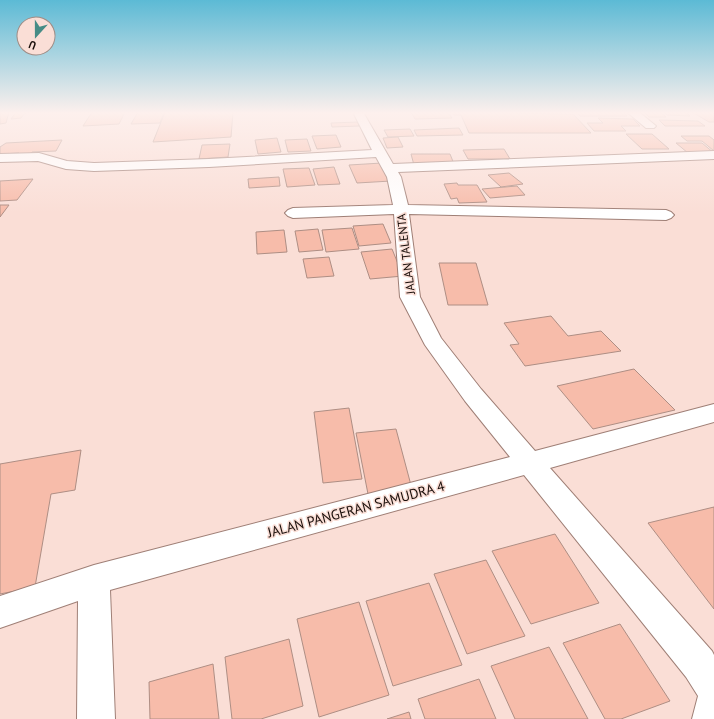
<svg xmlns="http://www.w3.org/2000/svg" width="714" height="719" viewBox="0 0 714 719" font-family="'PT Sans',sans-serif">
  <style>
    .building { fill: #f7bcaa; stroke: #ae8e84 }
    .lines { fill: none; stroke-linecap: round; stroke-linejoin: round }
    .minor-casing { stroke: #9f7f76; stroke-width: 2 }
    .minor { fill: #fff; fill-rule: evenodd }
    .labels { text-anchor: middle; stroke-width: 3; stroke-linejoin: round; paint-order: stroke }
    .street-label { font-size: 12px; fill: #190e0a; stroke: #faded6 }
    .near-street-label { font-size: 14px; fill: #190e0a; stroke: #faded6 }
  </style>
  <rect width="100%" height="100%" fill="#faded6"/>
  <g class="building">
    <polygon points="9,112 6,123 0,124 0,113"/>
    <polygon points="16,112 30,112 24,114 21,118 11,119"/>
    <polygon points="92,112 125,112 119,124 83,126"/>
    <polygon points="138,112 155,112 154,113 164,113 160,123 131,124"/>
    <polygon points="165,112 233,112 231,137 153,142"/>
    <polygon points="411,112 448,112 452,118 415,119"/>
    <polygon points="452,112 573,114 591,133 469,133 461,115 454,115"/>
    <polygon points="577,112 623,112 627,116 580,116"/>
    <polygon points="644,112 661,112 666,117 649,117"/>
    <polygon points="664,112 686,112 690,116 667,115"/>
    <polygon points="692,112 710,112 714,114 714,122 709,122"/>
    <polygon points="598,118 633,119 640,126 621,126 626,131 594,131 587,123 603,123"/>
    <polygon points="659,120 698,121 705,126 665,126"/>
    <polygon points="358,122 359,126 332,127 331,123"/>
    <polygon points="459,128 463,135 417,136 414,130"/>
    <polygon points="410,129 414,136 388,137 384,130"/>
    <polygon points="626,134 652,134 669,149 642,149"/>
    <polygon points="336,135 341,147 317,149 312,136"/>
    <polygon points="681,136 709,136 714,140 714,151 702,141 687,141"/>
    <polygon points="398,137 403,147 387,148 383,138"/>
    <polygon points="277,138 281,152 258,154 255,140"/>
    <polygon points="307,139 311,151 288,152 285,140"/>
    <polygon points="62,140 56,151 32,152 31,155 17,155 19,153 0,154 0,147 6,143"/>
    <polygon points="676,143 702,143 714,153 688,153"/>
    <polygon points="230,144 228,157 199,159 202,145"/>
    <polygon points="504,149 510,159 468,159 463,150"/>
    <polygon points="411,154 450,154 454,164 414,165"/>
    <polygon points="382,163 391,181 357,183 349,165"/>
    <polygon points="334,167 340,184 318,185 313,169"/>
    <polygon points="309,168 315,185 287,187 283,169"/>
    <polygon points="509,173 523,184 501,187 488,175"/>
    <polygon points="279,177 280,186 249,188 248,179"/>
    <polygon points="33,179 17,200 0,201 0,181"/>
    <polygon points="457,183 458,185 477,185 487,202 459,203 457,198 451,199 444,184"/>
    <polygon points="517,186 525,195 490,198 482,189"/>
    <polygon points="0,205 9,205 0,217"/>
    <polygon points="383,224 391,243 359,246 353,226"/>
    <polygon points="352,228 359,249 326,252 322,230"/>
    <polygon points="318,229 323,250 299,252 295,231"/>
    <polygon points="284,230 287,252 257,254 256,232"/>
    <polygon points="392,249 403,276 370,279 361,252"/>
    <polygon points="329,257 334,276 307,278 303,259"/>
    <polygon points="439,263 476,263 488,305 448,305"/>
    <polygon points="551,316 568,336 601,331 621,351 525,366 510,345 519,344 504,323"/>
    <polygon points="634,369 675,410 593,429 557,386"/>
    <polygon points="349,408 362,479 323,483 314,412"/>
    <polygon points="396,429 412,489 368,494 356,433"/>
    <polygon points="81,450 75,490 51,494 35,587 0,594 0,464"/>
    <polygon points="714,507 714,609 648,523"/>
    <polygon points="555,534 599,603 531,624 492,551"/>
    <polygon points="486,560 525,636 467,654 434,574"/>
    <polygon points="429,583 462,665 393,686 366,601"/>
    <polygon points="359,602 389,695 319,717 297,619"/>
    <polygon points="620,624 670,701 621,719 605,719 563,643"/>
    <polygon points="289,639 303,706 261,719 232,719 225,657"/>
    <polygon points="549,647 588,719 515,719 491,666"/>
    <polygon points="213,664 219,719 150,719 149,682"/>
    <polygon points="479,679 496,719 425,719 418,699"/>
    <polygon points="409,712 411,719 387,719"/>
  </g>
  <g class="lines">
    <defs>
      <g id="minor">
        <polygon points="353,112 363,112 393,164 714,151 714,159 398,172 401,177 408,205 666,210 671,212 674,215 671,218 666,220 409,214 420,297 441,338 481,389 535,451 714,404 714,422 550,468 712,651 714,655 714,719 692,719 698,696 686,677 524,475 110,590 115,719 77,719 78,601 0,628 0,596 94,565 510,457 465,401 425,345 400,297 394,214 293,218 288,216 285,213 288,210 293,208 393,205 387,177 376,157 209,167 94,171 66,169 38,161 0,162 0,154 39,153 67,161 94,163 209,159 372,150"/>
        <polygon points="627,112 639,112 656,126 654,128 646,128"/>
      </g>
    </defs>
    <use href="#minor" class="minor-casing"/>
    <use href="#minor" class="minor"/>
  </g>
  <linearGradient id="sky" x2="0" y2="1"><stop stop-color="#5cbad5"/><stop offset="0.53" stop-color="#fdf0ed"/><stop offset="1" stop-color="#fdf0ed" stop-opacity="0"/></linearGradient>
  <rect width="714" height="213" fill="url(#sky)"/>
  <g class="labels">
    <g class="street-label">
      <text transform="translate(406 254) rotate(-97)" y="4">JALAN TALENTA</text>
    </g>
    <g class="near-street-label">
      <text transform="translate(356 509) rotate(-15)" y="5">JALAN PANGERAN SAMUDRA 4</text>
    </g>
  </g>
  <g transform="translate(36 36) rotate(201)"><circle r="19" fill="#faded6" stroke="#a08b84"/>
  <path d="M0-3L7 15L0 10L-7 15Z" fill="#468c86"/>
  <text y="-6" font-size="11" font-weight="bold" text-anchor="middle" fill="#190e0a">U</text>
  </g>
</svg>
